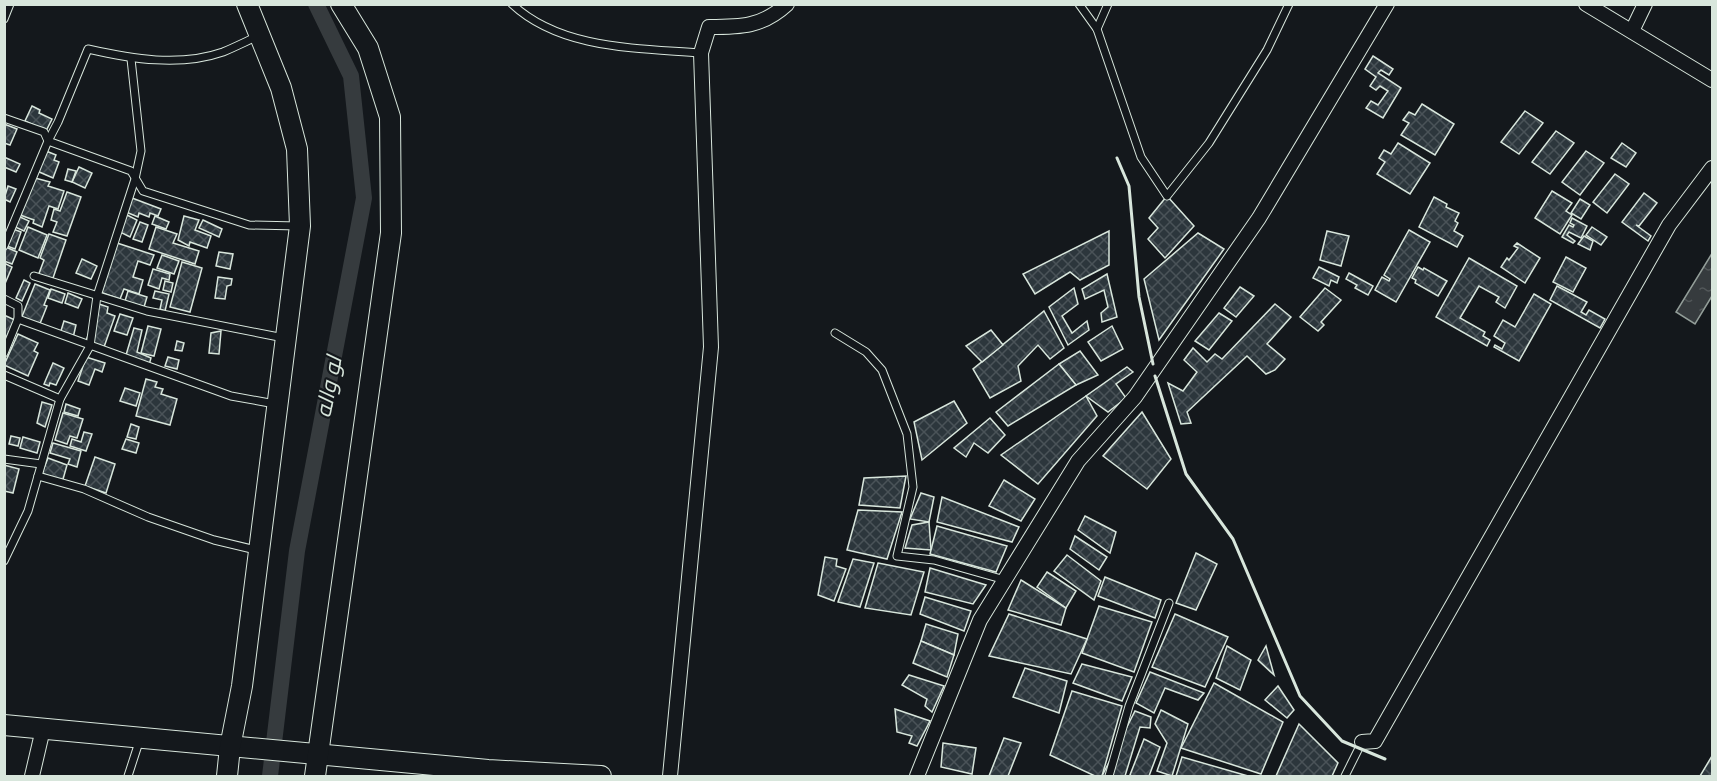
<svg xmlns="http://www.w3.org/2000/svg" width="1717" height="781" viewBox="0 0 1717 781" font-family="'DM Sans',Cairo,sans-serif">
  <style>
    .water { fill: url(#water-ripples); stroke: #939e99; stroke-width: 1.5 }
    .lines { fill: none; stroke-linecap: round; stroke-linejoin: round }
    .canal { stroke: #363b3e; stroke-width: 16 }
    .building { fill: url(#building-cross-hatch); stroke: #d8e6dc; stroke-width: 1.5 }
    .lane-casing { stroke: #d8e6dc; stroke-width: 9 }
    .street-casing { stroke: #d8e6dc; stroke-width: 16 }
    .secondary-casing { stroke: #d8e6dc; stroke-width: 22 }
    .lane { stroke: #14181c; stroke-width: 7 }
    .street { stroke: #14181c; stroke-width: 14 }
    .secondary { stroke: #14181c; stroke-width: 20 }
    .wall { stroke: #d8e6dc; stroke-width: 3 }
    .labels { text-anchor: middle; stroke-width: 4.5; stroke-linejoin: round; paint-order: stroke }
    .water-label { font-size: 22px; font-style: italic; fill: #d8e6dc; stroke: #14181c }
  </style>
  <defs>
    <pattern id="water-ripples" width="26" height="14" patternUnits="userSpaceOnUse" patternTransform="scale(1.5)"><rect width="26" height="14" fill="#363b3e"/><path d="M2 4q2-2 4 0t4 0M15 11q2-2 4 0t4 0" fill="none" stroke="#525759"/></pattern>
    <pattern id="building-cross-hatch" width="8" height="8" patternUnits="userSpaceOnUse" patternTransform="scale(1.5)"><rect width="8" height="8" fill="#2c363c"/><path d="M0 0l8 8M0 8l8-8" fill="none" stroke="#4a5358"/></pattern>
  </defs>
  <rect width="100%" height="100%" fill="#14181c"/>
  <polygon class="water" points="1711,255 1712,256 1712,296 1695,324 1676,312"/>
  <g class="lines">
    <polyline class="canal" points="270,776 297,551 364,198 351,76 316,4"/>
  </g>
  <g class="building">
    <polygon points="1373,56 1393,69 1389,75 1381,70 1378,73 1401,88 1383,118 1366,108 1371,101 1378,105 1388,91 1380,86 1376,90 1370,86 1376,77 1365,69"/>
    <polygon points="1422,104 1454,124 1435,155 1401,135 1409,123 1403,120 1409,112 1415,115"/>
    <polygon points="32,106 40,110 39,113 52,119 46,131 25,121"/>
    <polygon points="1525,111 1543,123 1519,154 1501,142"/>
    <polygon points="4,124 17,129 10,145 4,143"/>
    <polygon points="1556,131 1574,143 1550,174 1532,162"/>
    <polygon points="1398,143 1430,163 1410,194 1377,174 1385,162 1379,158 1384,150 1391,154"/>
    <polygon points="1622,143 1636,153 1626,167 1611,158"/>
    <polygon points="46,151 56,155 54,160 59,162 53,178 37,171"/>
    <polygon points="1586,151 1604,163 1580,195 1562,182"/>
    <polygon points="4,157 20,164 16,172 4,167"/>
    <polygon points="79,167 92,173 85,188 72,182"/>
    <polygon points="68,169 76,171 72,182 65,180"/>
    <polygon points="1615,174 1629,184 1607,213 1593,202"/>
    <polygon points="35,178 50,182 48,186 64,191 58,209 49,206 42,227 33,223 34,220 20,215"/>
    <polygon points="8,186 16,189 10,202 4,199"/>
    <polygon points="1552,191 1572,203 1566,211 1572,215 1560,234 1535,218"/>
    <polygon points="67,192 81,197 67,236 53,232 57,222 51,220 54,209 60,211"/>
    <polygon points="1644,193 1657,203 1639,226 1636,225 1651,236 1648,241 1622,222"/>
    <polygon points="1167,196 1194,226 1165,258 1148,239 1158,228 1149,218"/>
    <polygon points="1434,197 1447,204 1446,207 1459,213 1455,221 1458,223 1454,231 1463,236 1457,247 1419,227"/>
    <polygon points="132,198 161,209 158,216 150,213 149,217 139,213 138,217 126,212"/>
    <polygon points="1580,199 1590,205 1581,219 1571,213"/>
    <polygon points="127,215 137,220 130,237 120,232"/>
    <polygon points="18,216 29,221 24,231 13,226"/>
    <polygon points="155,216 169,222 166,229 152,224"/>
    <polygon points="184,216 199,220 195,230 211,236 207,248 190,242 189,246 178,240"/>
    <polygon points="1572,218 1587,226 1581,238 1569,232 1567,235 1575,241 1573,243 1562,237 1569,225 1573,227 1574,225 1570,223"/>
    <polygon points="203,220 222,229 219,237 199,228"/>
    <polygon points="140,222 148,225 142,242 133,239"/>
    <polygon points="28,227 47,235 38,258 19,250"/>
    <polygon points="156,227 177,234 173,243 199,251 195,264 149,249"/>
    <polygon points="1592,227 1607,237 1601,245 1586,235"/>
    <polygon points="13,229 21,232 15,249 7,246"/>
    <polygon points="1409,230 1430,242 1396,302 1375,290 1382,277 1389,281 1390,279 1384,275"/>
    <polygon points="1109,231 1109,265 1080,280 1070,272 1035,294 1023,274"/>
    <polygon points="1327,231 1349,236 1341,266 1320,260"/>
    <polygon points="1198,233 1224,249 1159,340 1144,279"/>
    <polygon points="49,234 66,240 52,281 38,276 44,260 40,258"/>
    <polygon points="1584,236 1593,241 1590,250 1578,244"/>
    <polygon points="117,243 154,255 150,265 138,261 133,277 143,280 139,294 124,289 120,299 100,292"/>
    <polygon points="1517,243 1540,258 1525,283 1501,267 1507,258 1509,260 1518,248 1514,246"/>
    <polygon points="6,247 17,252 12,264 4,261"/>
    <polygon points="219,252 233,254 230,269 216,266"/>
    <polygon points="162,255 179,261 174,274 157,268"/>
    <polygon points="1566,257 1586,268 1573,292 1553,282"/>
    <polygon points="1469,258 1517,286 1505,308 1496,302 1499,297 1479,286 1460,318 1485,332 1483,336 1490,340 1487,346 1436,317"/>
    <polygon points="82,259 97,266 91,279 76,273"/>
    <polygon points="182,262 202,268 190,312 170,307"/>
    <polygon points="4,263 12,267 4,286"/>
    <polygon points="1319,267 1339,277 1337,283 1331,280 1329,286 1313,278"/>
    <polygon points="1418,267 1423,270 1424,268 1447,281 1438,296 1415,283 1416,280 1412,278"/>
    <polygon points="153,269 170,274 169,280 162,278 159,289 148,285"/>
    <polygon points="1349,273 1373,286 1368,295 1355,288 1357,285 1346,279"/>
    <polygon points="1107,274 1117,317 1102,322 1101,313 1108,307 1104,290 1085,299 1082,289"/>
    <polygon points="218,277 232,279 231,285 227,286 225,299 215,298"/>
    <polygon points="24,280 30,283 22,301 16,298"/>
    <polygon points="165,281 173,283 171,292 163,290"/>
    <polygon points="35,284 50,290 44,305 47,306 39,326 21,319"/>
    <polygon points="1557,286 1587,302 1581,312 1586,315 1589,310 1605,319 1600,328 1550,300"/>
    <polygon points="1240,287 1254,296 1236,317 1224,308"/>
    <polygon points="1074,288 1078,304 1062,316 1072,333 1087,321 1089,330 1068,345 1049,307"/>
    <polygon points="1325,288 1341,300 1321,322 1324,325 1318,331 1300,317"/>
    <polygon points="51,289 65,294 62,303 48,298"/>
    <polygon points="128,291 147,297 144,307 125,301"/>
    <polygon points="155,291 169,294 165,311 160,309 162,300 153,298"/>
    <polygon points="68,293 82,299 78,308 65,303"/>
    <polygon points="1534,294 1551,304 1519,361 1494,347 1495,345 1502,349 1505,343 1494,336 1503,320 1515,327"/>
    <polygon points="99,304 108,307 107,313 115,316 104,347 86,341"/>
    <polygon points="1275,304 1291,317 1267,344 1285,359 1275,370 1266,374 1247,356 1187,412 1191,423 1181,424 1168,383 1183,391 1197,372 1184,360 1193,348 1207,362 1215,354 1222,359"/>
    <polygon points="1044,311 1064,348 1050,359 1038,345 1018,366 1021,381 990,398 973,369"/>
    <polygon points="1219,313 1232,321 1209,350 1195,341"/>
    <polygon points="120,314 133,318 127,335 114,331"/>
    <polygon points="4,315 15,320 4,342"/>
    <polygon points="64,321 76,325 73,338 60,334"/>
    <polygon points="148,326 161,329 154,356 141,353"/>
    <polygon points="1112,326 1123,349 1101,361 1088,342"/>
    <polygon points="134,328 142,330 137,352 151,358 149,365 126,355"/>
    <polygon points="991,330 1003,345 982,362 966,346"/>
    <polygon points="221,331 219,354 209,353 211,333"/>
    <polygon points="18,334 38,343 34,351 38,353 28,376 4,365"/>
    <polygon points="177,341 184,343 182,351 175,350"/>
    <polygon points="1080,351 1098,375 1076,385 1059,364"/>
    <polygon points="86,357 105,363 102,372 95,369 89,385 78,381"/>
    <polygon points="168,357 179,360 177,369 165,366"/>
    <polygon points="53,363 64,368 56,385 50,383 49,386 44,384"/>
    <polygon points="1059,364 1076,385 1008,426 996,412"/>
    <polygon points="1127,367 1133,372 1116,384 1126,398 1108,412 1086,396"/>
    <polygon points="146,379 157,382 155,387 163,389 161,394 177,399 170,425 136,416"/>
    <polygon points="125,388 140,393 136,406 120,401"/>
    <polygon points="1086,396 1097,416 1038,484 1001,455"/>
    <polygon points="954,401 967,423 922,460 914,422"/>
    <polygon points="42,402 52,405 45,427 37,423"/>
    <polygon points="66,404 80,409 78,416 64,412"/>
    <polygon points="1142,412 1171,459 1147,489 1103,456"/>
    <polygon points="63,413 83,419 77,438 70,436 67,444 55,440"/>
    <polygon points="990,418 1005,435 988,453 974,443 966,457 954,448"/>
    <polygon points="131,424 139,427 136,439 127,437"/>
    <polygon points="84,432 92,434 86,451 70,446 72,439 81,442"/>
    <polygon points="11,436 20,438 18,446 9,444"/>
    <polygon points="23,437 40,442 37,453 20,448"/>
    <polygon points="126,439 139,443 136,453 122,449"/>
    <polygon points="53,443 81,451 77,467 68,464 70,459 50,453"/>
    <polygon points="95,457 115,464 106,493 85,486"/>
    <polygon points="48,458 67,465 62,483 42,473"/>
    <polygon points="4,465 19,469 13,493 4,491"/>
    <polygon points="906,476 900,508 859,505 864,478"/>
    <polygon points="1004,480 1035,499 1021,521 989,506"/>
    <polygon points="921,493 934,497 929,522 910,519"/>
    <polygon points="942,497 1019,527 1012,542 937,522"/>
    <polygon points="858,510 902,512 887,559 847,550"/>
    <polygon points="1085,516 1116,532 1110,553 1078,530"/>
    <polygon points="929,522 931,550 905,548 912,525"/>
    <polygon points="937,526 1007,546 996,572 930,554"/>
    <polygon points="1075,536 1107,557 1099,570 1070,549"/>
    <polygon points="1196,553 1217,564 1196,610 1176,603"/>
    <polygon points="1067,555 1101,581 1094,600 1054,571"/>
    <polygon points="825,557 837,559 836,566 846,569 834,601 818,595"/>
    <polygon points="853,559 874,563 860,607 838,602"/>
    <polygon points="878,563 924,572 911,615 865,608"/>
    <polygon points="930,568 986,585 973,604 925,592"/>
    <polygon points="1047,572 1076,591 1066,608 1037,587"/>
    <polygon points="1105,577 1161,600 1155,618 1098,596"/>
    <polygon points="1021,580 1066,608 1061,625 1008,610"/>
    <polygon points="925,597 971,611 964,631 920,614"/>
    <polygon points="1099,606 1152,622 1134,672 1082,653"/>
    <polygon points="1009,614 1087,639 1071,674 989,656"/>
    <polygon points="1175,614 1228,637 1205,687 1152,667"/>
    <polygon points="926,624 958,634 954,655 921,641"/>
    <polygon points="921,641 954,655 947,677 913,663"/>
    <polygon points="1227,646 1251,660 1240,690 1216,678"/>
    <polygon points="1266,646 1274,675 1258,660"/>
    <polygon points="1082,664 1132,677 1122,701 1073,683"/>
    <polygon points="1025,668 1067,681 1059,713 1013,697"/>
    <polygon points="1150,672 1204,693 1198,700 1165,688 1154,713 1136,703"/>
    <polygon points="909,675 944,686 932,712 925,706 927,699 902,685"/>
    <polygon points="1214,683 1283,722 1261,774 1181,748"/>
    <polygon points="1278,686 1294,710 1287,718 1265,700"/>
    <polygon points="1072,691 1122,706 1102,776 1095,776 1050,755"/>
    <polygon points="895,709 930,721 917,746 909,743 912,736 897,732"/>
    <polygon points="1161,710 1188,724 1172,776 1157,771 1167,743 1155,724"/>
    <polygon points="1135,711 1151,717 1150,728 1140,727 1125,776 1102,776"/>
    <polygon points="1299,724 1338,763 1332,776 1276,776"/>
    <polygon points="1004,738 1021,743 1008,776 989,776"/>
    <polygon points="1144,739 1160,747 1149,776 1132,776 1130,775"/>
    <polygon points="943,743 976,748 972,774 941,767"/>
    <polygon points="1712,756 1712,776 1700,776"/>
    <polygon points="1182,757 1248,776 1176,776"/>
  </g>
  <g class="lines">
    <defs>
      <g id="lane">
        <path d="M512,4c49,46 127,44 189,49"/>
        <polyline points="1079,4 1097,29 1141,157 1167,196 1209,143 1267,50 1289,4"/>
        <polyline points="4,19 10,4"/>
        <polyline points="1097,29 1108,4"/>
        <path d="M258,36c-11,5 -23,11 -35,16 -43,15 -91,7 -135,-3l-30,73 -10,19 83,30 12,20 106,34 49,1"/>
        <polyline points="4,118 44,132 48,141 4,246"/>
        <polyline points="34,276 147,311 284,338"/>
        <polyline points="4,299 18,306 18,319 4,353"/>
        <polyline points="18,319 231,396 275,404"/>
        <polyline points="835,333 866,352 882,370 907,434 913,487 897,556 934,560 1005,580"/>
        <polyline points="4,375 60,399"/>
        <polyline points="4,459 41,464"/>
        <polyline points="38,476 84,489 148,517 214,540 256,550"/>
        <polyline points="4,561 28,511 60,399 90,346 97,296 135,179 141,151 131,59"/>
        <polyline points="128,776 140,739"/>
        <polyline points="1109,776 1129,706 1169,603"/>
        <polyline points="1345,776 1362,742"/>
      </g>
      <g id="street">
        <polyline points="1586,4 1712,80"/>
        <polyline points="1632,31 1645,4"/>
        <polyline points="1362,742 1375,741 1669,225 1712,168"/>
        <polyline points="32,776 43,729"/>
        <path d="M670,776l41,-429 -10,-294 8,-26c32,0 53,0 78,-23"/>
        <polyline points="917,776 980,620 1078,461 1135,397 1259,218 1387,4"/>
      </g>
      <g id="secondary">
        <polyline points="4,725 488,770 601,776"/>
        <polyline points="227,776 230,747 242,686 300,226 297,149 281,88 247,4"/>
        <polyline points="315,776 391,233 390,117 368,48 341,4"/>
      </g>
    </defs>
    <use href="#lane" class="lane-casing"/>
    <use href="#street" class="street-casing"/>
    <use href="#secondary" class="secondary-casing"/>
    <use href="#lane" class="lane"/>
    <use href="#street" class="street"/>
    <use href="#secondary" class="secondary"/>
    <g class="wall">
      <polyline points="1117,158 1129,186 1139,297 1153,364"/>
      <polyline points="1155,376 1186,474 1233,539 1300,696 1342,741 1385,759"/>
    </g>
  </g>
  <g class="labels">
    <g class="water-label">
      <text transform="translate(328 387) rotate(-79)" y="8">لو واله</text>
    </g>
  </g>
  <rect width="1717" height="781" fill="none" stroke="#d8e6dc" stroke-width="12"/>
</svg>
